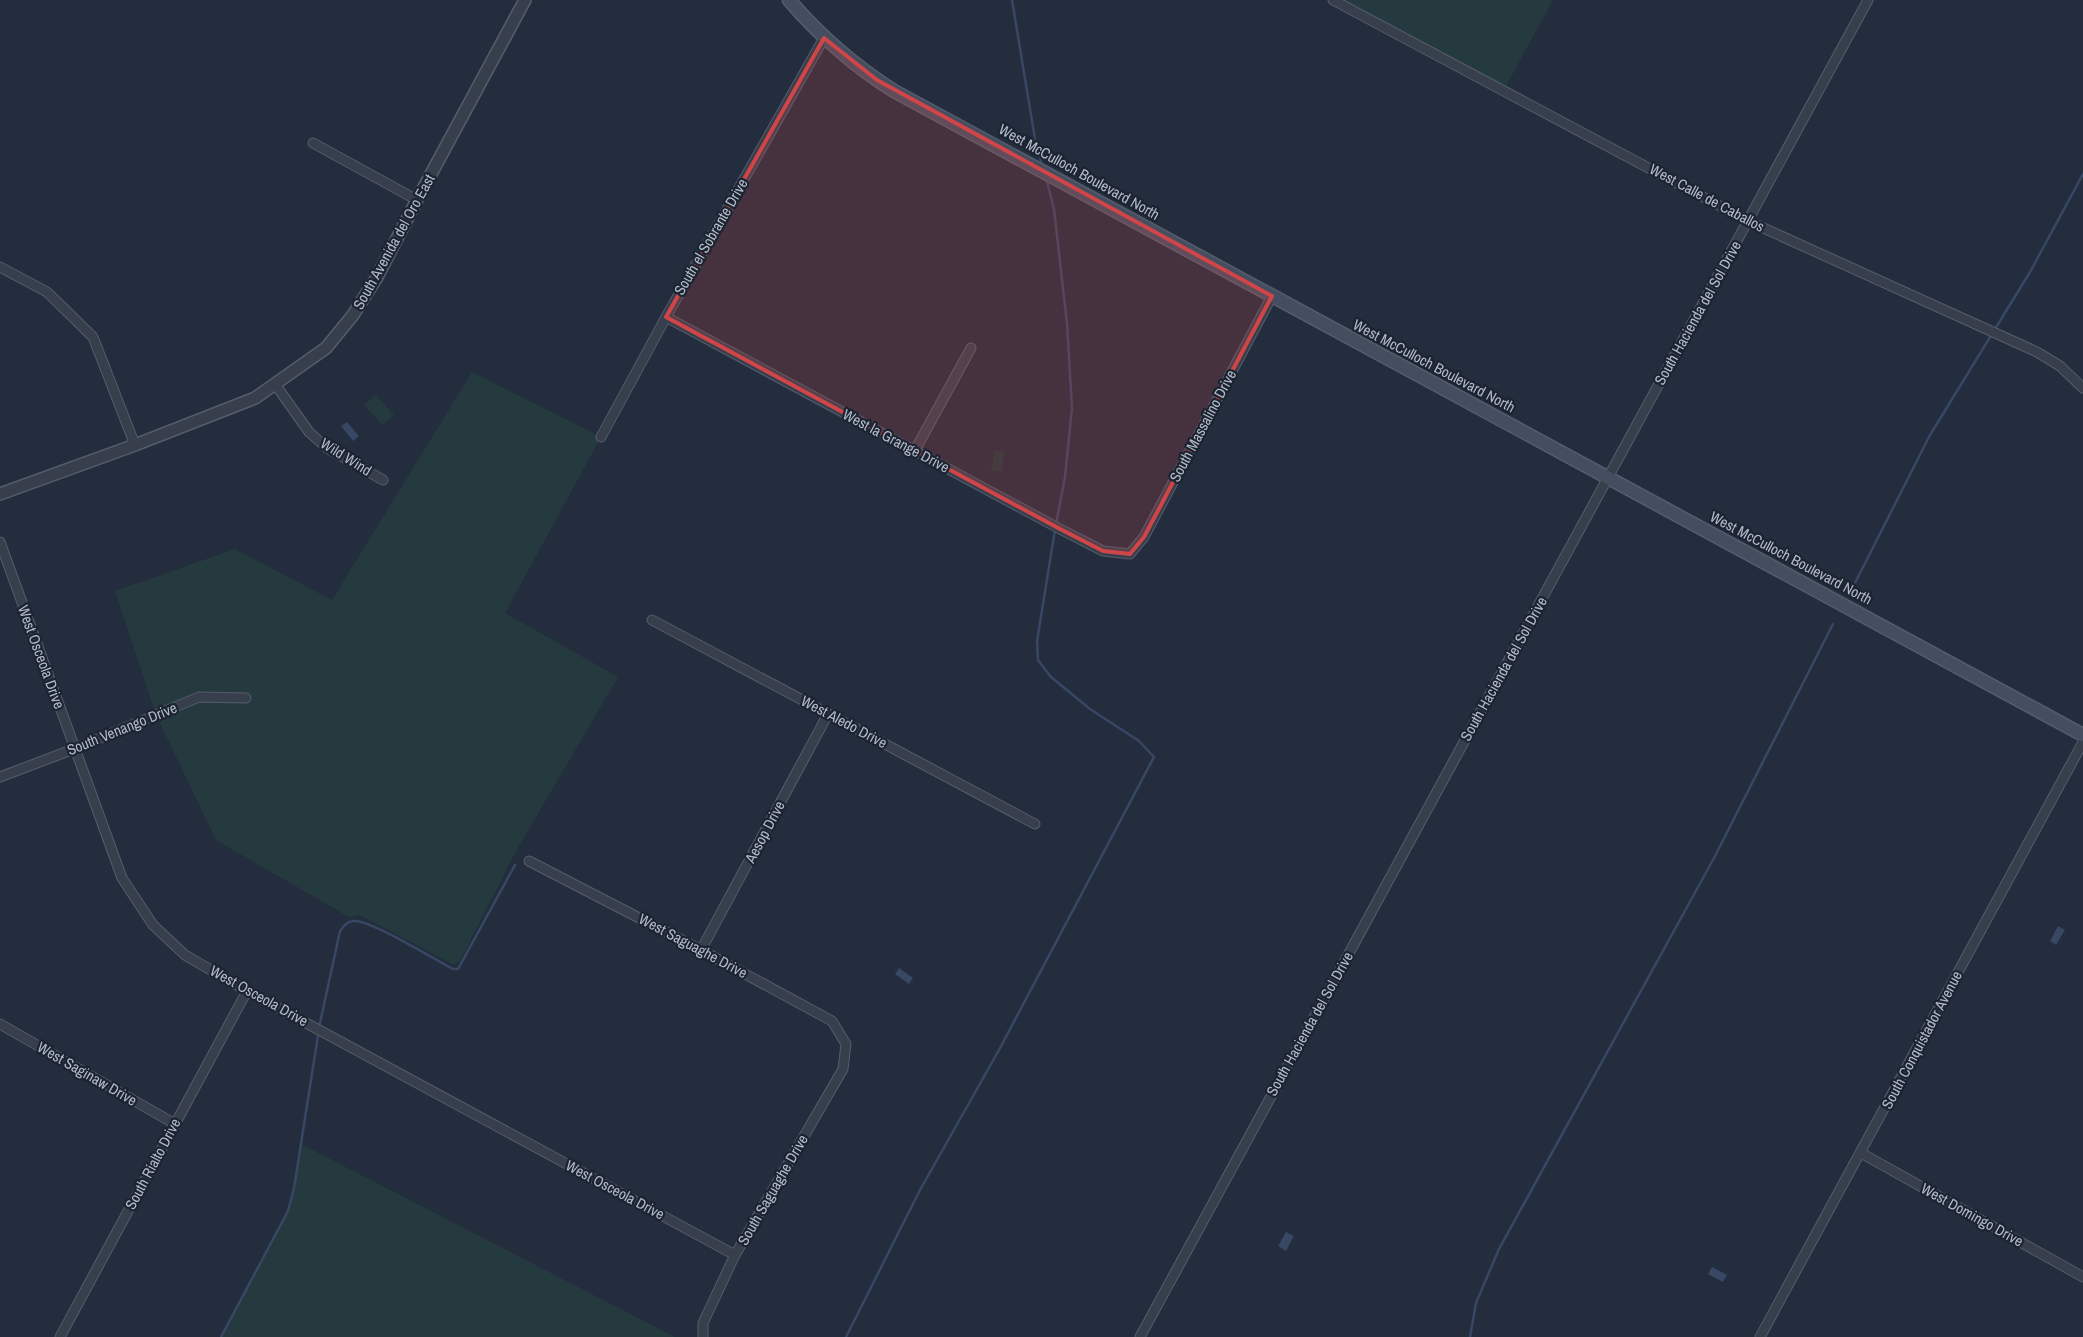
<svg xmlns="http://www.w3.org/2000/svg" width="2083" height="1337" viewBox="0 0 2083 1337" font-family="'Archivo Narrow',sans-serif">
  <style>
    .green { fill: #253a3e }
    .water { fill: #374764 }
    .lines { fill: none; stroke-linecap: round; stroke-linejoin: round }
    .stream { stroke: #374764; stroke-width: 2.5 }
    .minor-casing { stroke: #555d6b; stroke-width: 11 }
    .tertiary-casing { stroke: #555d6b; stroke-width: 14 }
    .secondary-casing { stroke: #555d6b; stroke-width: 15 }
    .minor { stroke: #373f4d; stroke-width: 9 }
    .tertiary { stroke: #373f4d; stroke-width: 11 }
    .secondary { stroke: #454e60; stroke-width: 12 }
    .marked { fill: #cf4548; fill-opacity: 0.2; stroke: #cf4548; stroke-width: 4; stroke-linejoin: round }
    .labels { text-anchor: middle; stroke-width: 4.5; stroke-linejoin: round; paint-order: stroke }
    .street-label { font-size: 15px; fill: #b3bac9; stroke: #1c2432 }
  </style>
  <rect width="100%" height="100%" fill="#232d3d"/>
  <g class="green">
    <polygon points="1333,0 1553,0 1504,90"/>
    <polygon points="472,372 601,437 505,613 618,677 515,853 460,961 454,965 360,915 349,917 216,840 156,715 115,591 235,549 332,600"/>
    <polygon points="376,395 394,415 382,425 364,405"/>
    <polygon points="995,450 1005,452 1001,472 991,470"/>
    <polygon points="301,1144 675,1337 220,1337 288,1211 294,1188"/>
  </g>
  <g class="water">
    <polygon points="347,422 359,436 353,441 341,426"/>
    <polygon points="2058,926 2065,930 2056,945 2050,941"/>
    <polygon points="899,968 913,978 909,984 895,974"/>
    <polygon points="1286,1232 1294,1236 1286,1251 1278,1246"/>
    <polygon points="1712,1267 1727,1275 1723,1282 1708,1274"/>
  </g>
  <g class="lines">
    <g class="stream">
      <polyline points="1012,0 1035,139 1042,165"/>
      <polyline points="1046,178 1054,209 1067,324 1072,408 1065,477 1056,524"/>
      <polyline points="1855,583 1930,435 2030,272 2083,174"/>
      <path d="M221,1337l67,-126 6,-23 26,-165 20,-92c4,-5 8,-11 15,-10 17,0 79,38 98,48h5l57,-104"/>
      <polyline points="846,1337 920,1190 999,1050 1154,757 1139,741 1090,709 1051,677 1038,660 1037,641 1055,530"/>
      <polyline points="1470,1337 1476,1303 1499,1249 1714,858 1833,624"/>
    </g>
    <defs>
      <g id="minor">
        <polyline points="1333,0 1748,221 2037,352 2060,366 2083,388"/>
        <polyline points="313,143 417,200"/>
        <polyline points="0,267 47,292 93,337 135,445"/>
        <polyline points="666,317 1060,529 1103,551 1130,554 1144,537 1272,296"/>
        <polyline points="275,384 309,432 327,448 383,480"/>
        <polyline points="601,437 666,317 824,38"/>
        <polyline points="914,452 971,348"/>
        <polyline points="0,542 122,878 153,925 185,955 247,991 735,1255"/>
        <polyline points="652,620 1035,824"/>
        <polyline points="0,777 74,749 199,697 246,698"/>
        <polyline points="529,861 701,950 832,1021 846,1044 843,1069 735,1255 703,1323 703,1337"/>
        <polyline points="701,950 828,714"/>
        <polyline points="0,1024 175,1124"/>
        <polyline points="1861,1153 2083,1277"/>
        <polyline points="60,1337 247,991"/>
        <polyline points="1140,1337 1868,0"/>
        <polyline points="1760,1337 2083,742"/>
      </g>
      <polyline id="tertiary" points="0,494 135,445 255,398 326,348 353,315 377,277 417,200 525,0"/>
      <path id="secondary" d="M789,0c31,36 64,65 105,91l1189,644"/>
    </defs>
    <use href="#minor" class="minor-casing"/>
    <use href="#tertiary" class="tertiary-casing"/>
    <use href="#secondary" class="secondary-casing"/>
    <use href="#minor" class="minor"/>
    <use href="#tertiary" class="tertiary"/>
    <use href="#secondary" class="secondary"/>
  </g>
  <path class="marked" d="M824,38l53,42 395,216 -128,241 -14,17 -27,-3 -43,-22 -394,-212z"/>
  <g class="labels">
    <g class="street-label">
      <text transform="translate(1079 172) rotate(29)" y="5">West McCulloch Boulevard North</text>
      <text transform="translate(1707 198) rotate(28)" y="5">West Calle de Caballos</text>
      <text transform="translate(711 237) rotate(-60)" y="5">South el Sobrante Drive</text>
      <text transform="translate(394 242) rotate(-61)" y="5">South Avenida del Oro East</text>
      <text transform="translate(1698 313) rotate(-61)" y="5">South Hacienda del Sol Drive</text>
      <text transform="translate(1434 366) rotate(28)" y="5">West McCulloch Boulevard North</text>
      <text transform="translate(1203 426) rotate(-62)" y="5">South Massalino Drive</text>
      <text transform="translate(896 441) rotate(28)" y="5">West la Grange Drive</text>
      <text transform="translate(346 457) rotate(32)" y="5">Wild Wind</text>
      <text transform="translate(1791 558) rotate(28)" y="5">West McCulloch Boulevard North</text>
      <text transform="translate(41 657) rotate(70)" y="5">West Osceola Drive</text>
      <text transform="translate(1504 669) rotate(-61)" y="5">South Hacienda del Sol Drive</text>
      <text transform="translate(844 722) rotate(28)" y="5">West Aledo Drive</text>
      <text transform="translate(122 729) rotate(-22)" y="5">South Venango Drive</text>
      <text transform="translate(765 832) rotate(-62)" y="5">Aesop Drive</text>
      <text transform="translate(693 946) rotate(28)" y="5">West Saguaghe Drive</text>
      <text transform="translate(259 996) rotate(29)" y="5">West Osceola Drive</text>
      <text transform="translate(1310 1024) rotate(-61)" y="5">South Hacienda del Sol Drive</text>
      <text transform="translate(1922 1040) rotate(-62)" y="5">South Conquistador Avenue</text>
      <text transform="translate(87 1074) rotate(30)" y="5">West Saginaw Drive</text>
      <text transform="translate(153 1164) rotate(-62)" y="5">South Rialto Drive</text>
      <text transform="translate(615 1190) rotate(28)" y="5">West Osceola Drive</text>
      <text transform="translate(773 1190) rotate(-60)" y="5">South Saguaghe Drive</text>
      <text transform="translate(1972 1215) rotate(29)" y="5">West Domingo Drive</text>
    </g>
  </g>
</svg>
